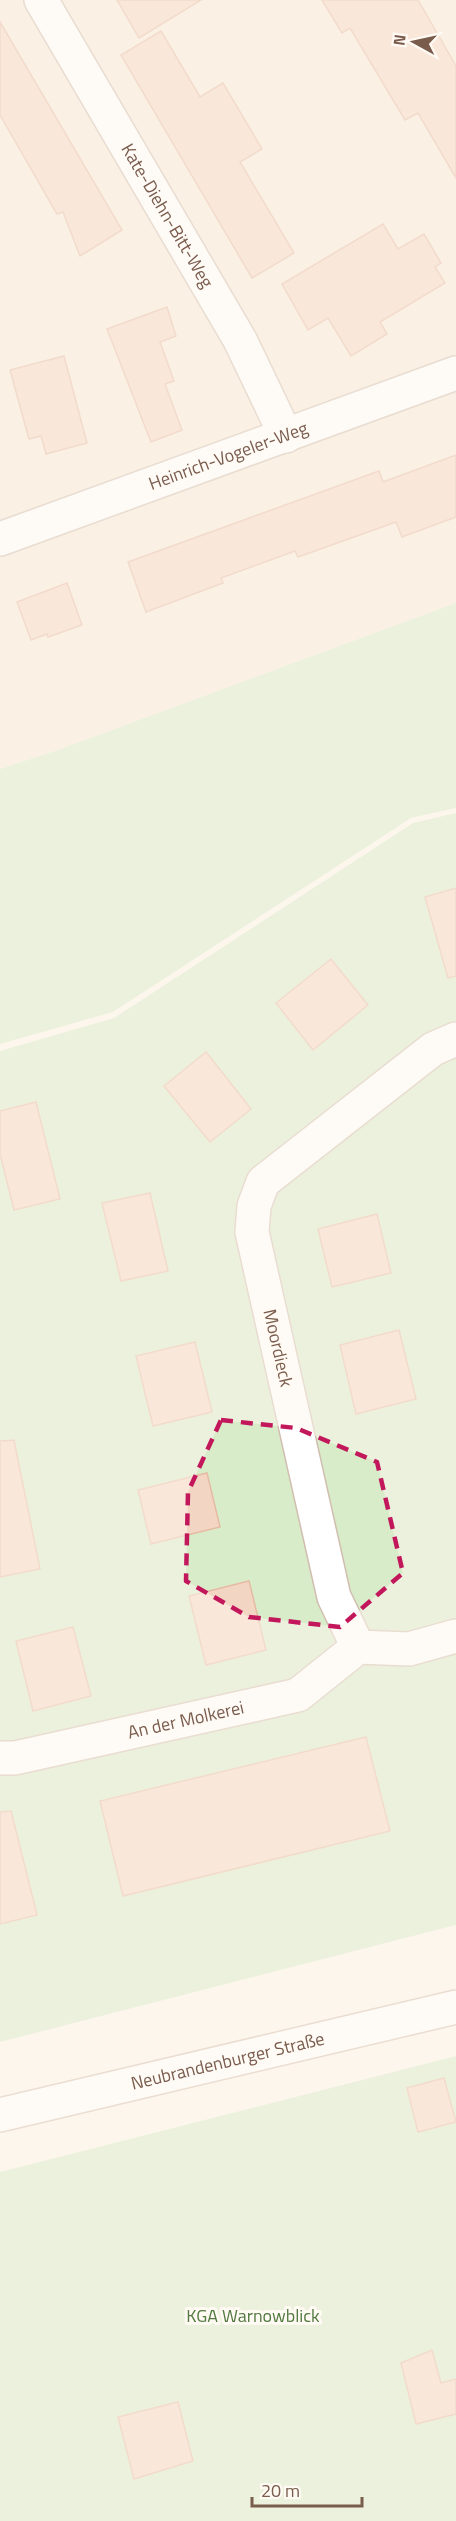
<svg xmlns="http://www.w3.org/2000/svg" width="456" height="2521" viewBox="0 0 456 2521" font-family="'Titillium Web',sans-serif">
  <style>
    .residential { fill: #f5e8da }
    .green { fill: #d8ecc9 }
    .building { fill: #f3d5c3; stroke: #e6bba3; stroke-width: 1.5 }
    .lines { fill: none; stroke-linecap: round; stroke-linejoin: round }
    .street-casing { stroke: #d1beb0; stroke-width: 36 }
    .secondary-casing { stroke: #d6c0b0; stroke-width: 36 }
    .street { stroke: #fff; stroke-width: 33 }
    .secondary { stroke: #fff; stroke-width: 33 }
    .marked { fill: none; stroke: #c2185b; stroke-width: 4.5; stroke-dasharray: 12 8; stroke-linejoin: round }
    .labels { text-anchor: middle; stroke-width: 6; stroke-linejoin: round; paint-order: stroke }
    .street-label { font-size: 18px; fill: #7a5c4d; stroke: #fffaf3 }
    .park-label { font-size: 18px; fill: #537a41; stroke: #fffaf3 }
  </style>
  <rect width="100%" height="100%" fill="#fdf6ec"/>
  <polygon class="residential" points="0,0 456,0 456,603 58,750 0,769"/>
  <g class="green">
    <polygon points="456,603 456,808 411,818 113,1012 0,1044 0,769 58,750"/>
    <polygon points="456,813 456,1925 0,2042 0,1051 114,1018 413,823"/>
    <polygon points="456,2056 456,2521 0,2521 0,2172"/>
  </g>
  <g class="building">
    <polygon points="117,0 201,0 139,38"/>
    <polygon points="322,0 418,0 456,66 456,178 418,113 405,120 350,28 342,33"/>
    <polygon points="0,22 122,230 80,256 63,212 57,214 0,115"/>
    <polygon points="161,31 200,97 223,83 262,149 240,162 294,253 252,278 121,55"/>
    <polygon points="383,224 398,249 424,234 441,263 435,267 445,283 380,322 387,334 351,356 328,318 308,330 282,284"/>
    <polygon points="167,307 176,336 160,342 174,381 165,384 182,430 151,442 107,329"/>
    <polygon points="64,356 87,443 46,454 41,436 29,439 10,370"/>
    <polygon points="456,455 456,517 402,537 396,522 298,557 295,551 221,578 223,583 146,612 128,562 379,471 383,482"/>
    <polygon points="67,583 82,625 48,637 47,634 31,640 17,602"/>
    <polygon points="456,888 456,976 448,978 425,897"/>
    <polygon points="331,959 368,1005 313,1050 276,1003"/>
    <polygon points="206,1052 251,1109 210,1142 164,1086"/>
    <polygon points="36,1102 60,1199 14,1210 0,1154 0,1111"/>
    <polygon points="150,1193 168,1271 121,1281 102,1203"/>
    <polygon points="377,1214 391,1273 332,1287 318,1229"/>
    <polygon points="399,1330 416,1399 356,1414 340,1345"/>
    <polygon points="195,1342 212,1412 153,1426 136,1356"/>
    <polygon points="14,1440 40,1569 0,1577 0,1441"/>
    <polygon points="207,1473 220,1527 151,1544 138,1490"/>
    <polygon points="249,1581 266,1650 206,1665 189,1596"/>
    <polygon points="73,1627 91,1696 33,1711 16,1641"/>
    <polygon points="366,1737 390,1831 123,1896 100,1801"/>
    <polygon points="11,1811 37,1915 0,1924 0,1812"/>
    <polygon points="444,2078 456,2122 418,2132 407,2088"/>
    <polygon points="432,2350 441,2383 456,2379 456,2414 416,2424 401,2363"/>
    <polygon points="178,2402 193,2461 134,2479 118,2417"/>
  </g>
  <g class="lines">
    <defs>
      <g id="street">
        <path id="s1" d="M41,0l199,340 46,96"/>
        <path id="s2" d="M0,539l456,-166"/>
        <polyline points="358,1647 334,1597 252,1232 254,1206 263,1182 433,1049 456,1039"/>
        <polyline points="358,1647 409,1649 456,1636"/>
        <path id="s3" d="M0,1758h15l283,-63 60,-48"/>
      </g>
      <g id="secondary">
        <path id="s4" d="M0,2115l456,-108"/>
      </g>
    </defs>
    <use href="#street" class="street-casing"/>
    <use href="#secondary" class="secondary-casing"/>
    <use href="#street" class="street"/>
    <use href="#secondary" class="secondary"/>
  </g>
  <path d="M0 0H456V2521H0ZM221,1420l75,8 81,34 26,111 -63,54 -91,-10 -63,-36 2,-89z" fill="#fdf6ec" fill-opacity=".55" fill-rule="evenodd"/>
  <path class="marked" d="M221,1420l75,8 81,34 26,111 -63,54 -91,-10 -63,-36 2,-89z"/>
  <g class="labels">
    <g class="street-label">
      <text dy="6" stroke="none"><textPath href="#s1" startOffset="250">Kate-Diehn-Bitt-Weg</textPath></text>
      <text dy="6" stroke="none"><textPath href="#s2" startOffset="243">Heinrich-Vogeler-Weg</textPath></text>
      <text transform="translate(278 1348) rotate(77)" y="6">Moordieck</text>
      <text dy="6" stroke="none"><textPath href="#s3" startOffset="190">An der Molkerei</textPath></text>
      <text dy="6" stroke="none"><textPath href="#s4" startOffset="234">Neubrandenburger Straße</textPath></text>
    </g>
    <g class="park-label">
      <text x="253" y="2322">KGA Warnowblick</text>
    </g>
  </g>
  <g transform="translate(414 42) rotate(278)" stroke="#fffaf3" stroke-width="4.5" paint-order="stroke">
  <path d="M0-4.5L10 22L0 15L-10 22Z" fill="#7a5c4d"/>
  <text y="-9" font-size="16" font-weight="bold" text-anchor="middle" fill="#7a5c4d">N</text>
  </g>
  <path d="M252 2497v9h110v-9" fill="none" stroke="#7a5c4d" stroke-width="3"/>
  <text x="261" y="2497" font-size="18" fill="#7a5c4d" stroke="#fffaf3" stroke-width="4.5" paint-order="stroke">20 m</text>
</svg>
